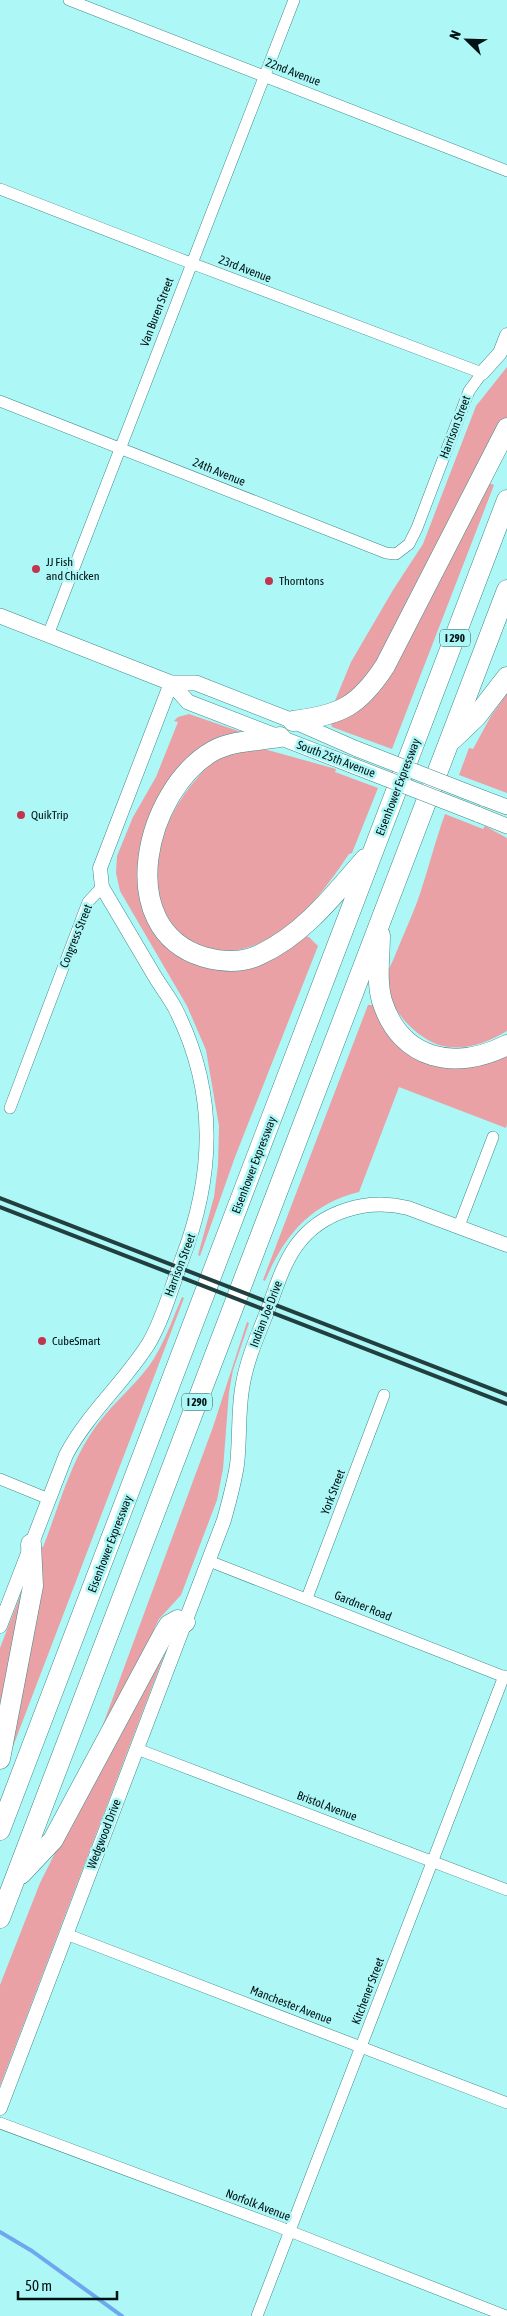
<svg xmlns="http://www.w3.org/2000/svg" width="507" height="2316" viewBox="0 0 507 2316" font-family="'Asap Condensed',sans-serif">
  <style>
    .green { fill: #eaa1a5 }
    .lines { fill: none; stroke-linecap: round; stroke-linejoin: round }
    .stream { stroke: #6ea6ef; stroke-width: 4 }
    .minor-casing { stroke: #418a8a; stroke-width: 12 }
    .tertiary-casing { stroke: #418a8a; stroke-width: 15 }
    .secondary-casing { stroke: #418a8a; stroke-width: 16 }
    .motorway-casing { stroke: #418a8a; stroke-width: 21 }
    .minor { stroke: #fff; stroke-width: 11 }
    .tertiary { stroke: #fff; stroke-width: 14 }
    .secondary { stroke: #fff; stroke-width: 15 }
    .motorway { stroke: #fff; stroke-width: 20 }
    .rail { stroke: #223f40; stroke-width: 4 }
    .secondary-bridge-casing { stroke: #418a8a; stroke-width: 16; stroke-linecap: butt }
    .secondary-bridge { stroke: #fff; stroke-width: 15 }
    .poi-dot { fill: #c4344e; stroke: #adf7f7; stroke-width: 2 }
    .labels { text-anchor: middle; stroke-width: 5; stroke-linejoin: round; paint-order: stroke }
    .shield { fill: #adf7f7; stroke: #345757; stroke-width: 1 }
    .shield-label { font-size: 11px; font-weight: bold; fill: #001213 }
    .street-label { font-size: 12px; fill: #001213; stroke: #adf7f7 }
    .poi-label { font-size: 12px; fill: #001213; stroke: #adf7f7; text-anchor: start }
  </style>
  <rect width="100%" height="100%" fill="#adf7f7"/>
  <g class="green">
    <polygon points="507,367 507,417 370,679 332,708 351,662 393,590 423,544 476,406"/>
    <polygon points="486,482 494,485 392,749 332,727 330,720 344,717"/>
    <polygon points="507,694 507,793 459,775 469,748 473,749 491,716"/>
    <polygon points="189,714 250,735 178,773 141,892 200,965 303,936 309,937 318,946 235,1157 200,1256 198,1255 214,1197 218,1165 219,1126 206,1050 187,1006 120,891 116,873 117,856 133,817 156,777 178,722 174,721 178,717"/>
    <path d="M257,747l79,22 -1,3 43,16 -26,65 -3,1c-25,37 -53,76 -97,92 -18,7 -39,7 -56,-2 -55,-28 -44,-103 -14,-146 7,-12 32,-41 45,-46 8,-3 20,-3 30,-5z"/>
    <path d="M445,814l38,15 2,-3 22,12v193c-24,14 -53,24 -79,9 -21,-12 -43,-38 -41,-65 1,-5 5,-12 7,-17 7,-18 15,-35 22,-53 11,-30 18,-61 29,-91z"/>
    <path d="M368,1005h10l36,49 93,-3v73l-1,4 -107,-41 -40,105c-49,12 -75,44 -94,89l-2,-1z"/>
    <path d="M182,1297l2,1 -172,451 28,-202h3c14,-35 26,-80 47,-112 16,-26 41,-45 59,-69 15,-21 23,-46 33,-69z"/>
    <polygon points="247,1322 249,1323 233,1370 229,1392 223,1469 217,1500 181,1595 159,1619 154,1629 157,1631 94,1749 213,1427"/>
    <polygon points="22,1591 26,1593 0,1727 0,1648"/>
    <polygon points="171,1637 0,2086 0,1985 40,1883 74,1815"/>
  </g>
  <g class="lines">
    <polyline class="stream" points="0,2232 32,2251 122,2316"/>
    <defs>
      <g id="minor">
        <polyline points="69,0 507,171"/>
        <polyline points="0,189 175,257 482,373 469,391 417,528 409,544 396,554 386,553 0,401"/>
        <polyline points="48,635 294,0"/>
        <polyline points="10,1108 88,902 102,887"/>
        <polyline points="459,1226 493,1137"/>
        <polyline points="0,1479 49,1499"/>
        <polyline points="209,1561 507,1678"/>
        <polyline points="307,1598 384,1395"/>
        <polyline points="137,1749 507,1890"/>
        <polyline points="66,1934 507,2103"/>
        <polyline points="0,2123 274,2225 506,2316"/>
        <polyline points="257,2316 504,1676"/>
      </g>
      <g id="tertiary">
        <polyline points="482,373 500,353 507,335"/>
        <path d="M0,1626l66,-171c22,-42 58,-72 83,-112 14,-24 22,-54 32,-81 33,-85 37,-168 -5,-252 -6,-12 -15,-23 -22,-35 -17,-29 -34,-58 -52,-88l-2,-19 71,-185"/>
        <path d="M0,2108l224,-588c5,-18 10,-36 13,-55 3,-26 1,-51 5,-76 4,-27 15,-52 25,-77 8,-21 15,-46 29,-66 25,-35 71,-48 112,-38l99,37"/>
      </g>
      <g id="secondary">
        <polyline points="0,616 171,683 196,683 293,721 357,749"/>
        <polyline points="171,683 188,702 351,765"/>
        <polyline points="483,798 507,807"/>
        <polyline points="477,814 507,826"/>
      </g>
      <g id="motorway">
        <path d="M293,721c48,-6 66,-15 92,-55l122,-238"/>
        <path d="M280,737c-22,4 -47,3 -67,14 -67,38 -102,178 -9,206 18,5 38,6 55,-2 44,-20 75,-60 106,-96"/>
        <polyline points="453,739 476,717 507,677"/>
        <path d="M380,935c0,21 -4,46 2,66 19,60 74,70 125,44"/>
        <polyline points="0,1759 33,1586 31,1544"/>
        <polyline points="0,1830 507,500"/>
        <polyline points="21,1874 53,1840 164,1633 169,1625 178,1620 185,1622"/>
        <polyline points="0,1918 507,590"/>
      </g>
    </defs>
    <use href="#minor" class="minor-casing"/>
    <use href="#tertiary" class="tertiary-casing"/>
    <use href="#secondary" class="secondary-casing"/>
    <use href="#motorway" class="motorway-casing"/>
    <use href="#minor" class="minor"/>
    <use href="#tertiary" class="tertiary"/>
    <use href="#secondary" class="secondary"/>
    <use href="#motorway" class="motorway"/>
    <g class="rail">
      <polyline points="0,1198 507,1395"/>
      <polyline points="0,1207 507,1404"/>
    </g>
    <defs>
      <g id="secondary-bridge">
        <polyline points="357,749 483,798"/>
        <polyline points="351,765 477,814"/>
      </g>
    </defs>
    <use href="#secondary-bridge" class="secondary-bridge-casing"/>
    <use href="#secondary-bridge" class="secondary-bridge"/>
  </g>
  <g class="poi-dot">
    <circle cx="36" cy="569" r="5"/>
    <circle cx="269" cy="581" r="5"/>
    <circle cx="21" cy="815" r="5"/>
    <circle cx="42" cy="1341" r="5"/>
  </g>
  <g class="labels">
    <g class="shield">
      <rect x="440" y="629.5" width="30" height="17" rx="4"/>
      <rect x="182" y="1393.5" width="30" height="17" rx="4"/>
    </g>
    <g class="shield-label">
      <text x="455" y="642">I 290</text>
      <text x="197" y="1406">I 290</text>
    </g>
    <g class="street-label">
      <text transform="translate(293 72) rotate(21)" y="4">22nd Avenue</text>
      <text transform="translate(245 269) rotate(21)" y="4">23rd Avenue</text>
      <text transform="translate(157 312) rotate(-69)" y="4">Van Buren Street</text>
      <text transform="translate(455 427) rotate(-69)" y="4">Harrison Street</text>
      <text transform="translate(219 472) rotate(22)" y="4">24th Avenue</text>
      <text transform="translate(336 759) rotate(21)" y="4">South 25th Avenue</text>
      <text transform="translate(398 787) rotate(-69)" y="4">Eisenhower Expressway</text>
      <text transform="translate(76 936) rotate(-68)" y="4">Congress Street</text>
      <text transform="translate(254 1165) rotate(-69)" y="4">Eisenhower Expressway</text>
      <text transform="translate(180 1265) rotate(-69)" y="4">Harrison Street</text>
      <text transform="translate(266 1314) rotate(-69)" y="4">Indian Joe Drive</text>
      <text transform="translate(333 1492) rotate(-69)" y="4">York Street</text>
      <text transform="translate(110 1544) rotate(-69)" y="4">Eisenhower Expressway</text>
      <text transform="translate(363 1606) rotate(22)" y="4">Gardner Road</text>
      <text transform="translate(327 1806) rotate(21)" y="4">Bristol Avenue</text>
      <text transform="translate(104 1834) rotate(-69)" y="4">Wedgwood Drive</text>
      <text transform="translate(368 1991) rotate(-69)" y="4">Kitchener Street</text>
      <text transform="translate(291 2005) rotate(21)" y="4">Manchester Avenue</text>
      <text transform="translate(258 2205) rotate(21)" y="4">Norfolk Avenue</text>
    </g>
    <g class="poi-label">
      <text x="46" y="566">JJ Fish<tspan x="46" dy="14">and Chicken</tspan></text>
      <text x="279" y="585">Thorntons</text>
      <text x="31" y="819">QuikTrip</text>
      <text x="52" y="1345">CubeSmart</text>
    </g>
  </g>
  <g transform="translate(467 40) rotate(293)" stroke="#adf7f7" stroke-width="4" paint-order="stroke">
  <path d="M0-4L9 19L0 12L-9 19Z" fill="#001213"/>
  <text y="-8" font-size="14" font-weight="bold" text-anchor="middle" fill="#001213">N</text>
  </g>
  <path d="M18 2291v8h99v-8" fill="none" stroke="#001213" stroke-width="2.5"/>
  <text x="25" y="2291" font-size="15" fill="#001213" stroke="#adf7f7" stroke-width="4" paint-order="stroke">50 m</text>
</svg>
